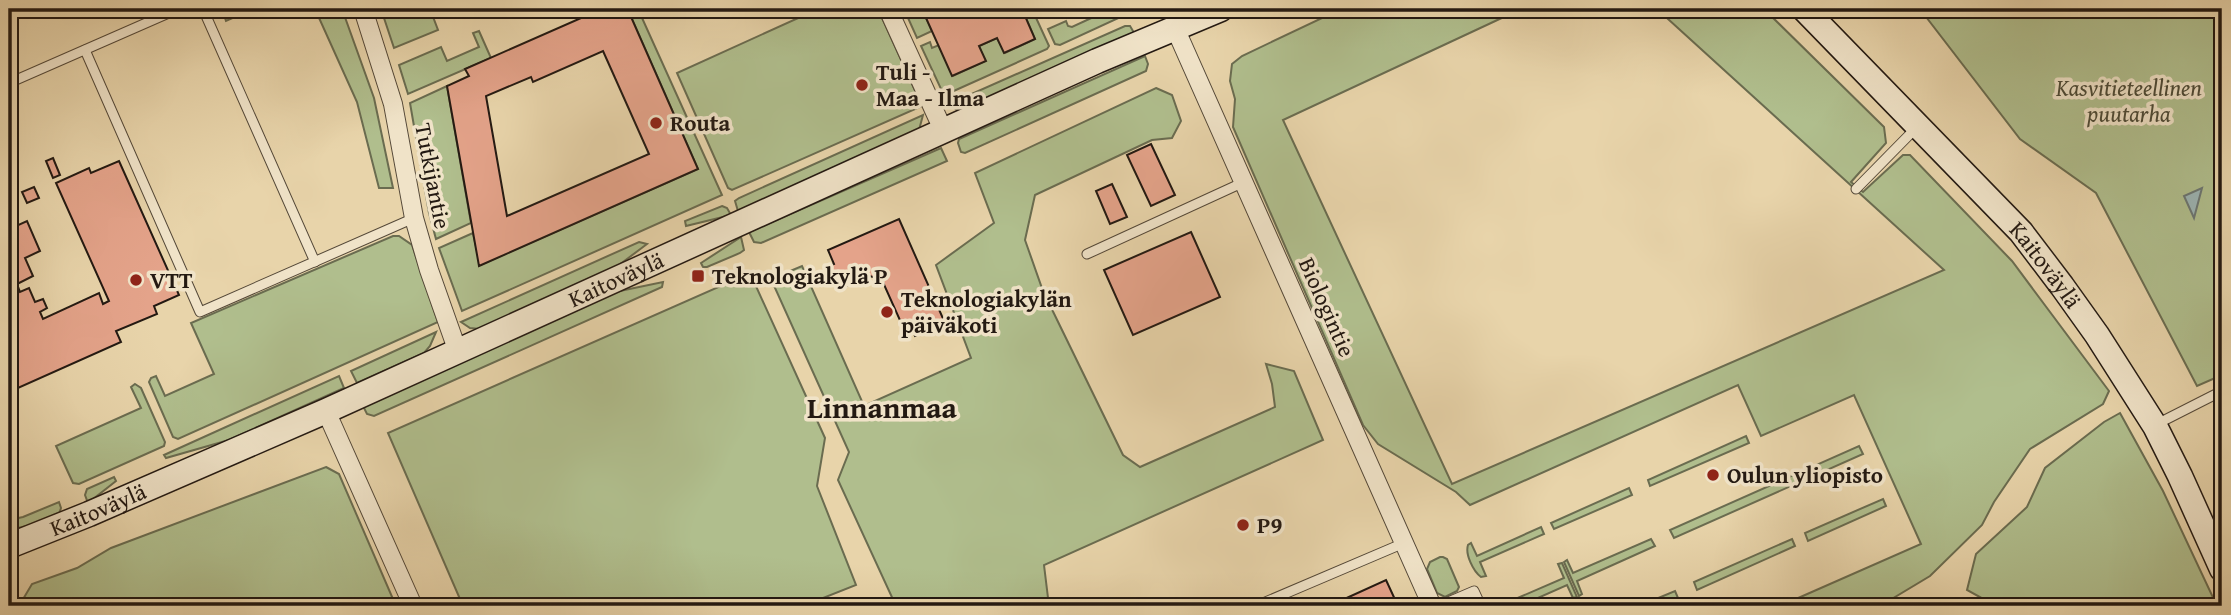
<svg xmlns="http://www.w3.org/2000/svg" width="2231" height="615" viewBox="0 0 2231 615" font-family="'Gentium Book Plus',serif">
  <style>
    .green { fill: #b0be8d; stroke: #6a6c50; stroke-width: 2 }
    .water { fill: #9cb5b4; stroke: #6c7773; stroke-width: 2 }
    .building { fill: #e4a38a; stroke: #231912; stroke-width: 2; fill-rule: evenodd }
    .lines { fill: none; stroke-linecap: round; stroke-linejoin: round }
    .lane-casing { stroke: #544838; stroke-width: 11 }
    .street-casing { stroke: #544838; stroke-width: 20 }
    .secondary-casing { stroke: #231912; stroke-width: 27 }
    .lane { stroke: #f0e3c8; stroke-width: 9 }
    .street { stroke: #f0e3c8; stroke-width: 18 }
    .secondary { stroke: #f0e3c8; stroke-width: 24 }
    .poi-dot { fill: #8f2418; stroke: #f0e3c8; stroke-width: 2.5 }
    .labels { text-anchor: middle; stroke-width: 7; stroke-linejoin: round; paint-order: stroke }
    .poi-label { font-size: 23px; font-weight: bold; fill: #231912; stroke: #f0e3c8; text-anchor: start }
    .park-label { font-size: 23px; font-style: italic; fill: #4d4b37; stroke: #f0e3c8 }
    .street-label { font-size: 23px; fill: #231912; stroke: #f0e3c8 }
    .district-label { font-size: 30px; font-weight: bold; fill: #231912; stroke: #f0e3c8 }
  </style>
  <rect width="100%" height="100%" fill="#e8d4aa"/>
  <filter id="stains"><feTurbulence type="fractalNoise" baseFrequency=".00286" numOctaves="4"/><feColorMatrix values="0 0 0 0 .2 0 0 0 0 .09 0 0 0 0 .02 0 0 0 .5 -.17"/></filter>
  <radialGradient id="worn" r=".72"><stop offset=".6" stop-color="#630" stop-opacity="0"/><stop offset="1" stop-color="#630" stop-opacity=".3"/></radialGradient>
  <g class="green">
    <polygon points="222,9 253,9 226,21"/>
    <polygon points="315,9 342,9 374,98 393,188 379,188 357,102"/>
    <polygon points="381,9 430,9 438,30 394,48"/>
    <polygon points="620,9 638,9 722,195 462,311 439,248 473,233 480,265 698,169 628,10 622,12"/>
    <polygon points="818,9 878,9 922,106 732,190 728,188 677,73"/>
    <polygon points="904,9 922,9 932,31 917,38"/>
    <polygon points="1022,9 1032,9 1049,46 1047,49 947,94 941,89 921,46 930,42 932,48 939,45 953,76 985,61 979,46 997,38 1005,53 1035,39"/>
    <polygon points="1100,9 1126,9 1127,12 1125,15 1060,45 1055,44 1048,29 1066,21 1068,26 1072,27 1100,14"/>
    <polygon points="1341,9 1521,9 1283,120 1452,484 1944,270 1657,9 1764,9 1884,127 1886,143 1851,182 1863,192 1903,155 1910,155 2012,261 2109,391 2103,404 2030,449 1994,502 1982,525 1930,576 1880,606 1780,606 1921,544 1854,395 1761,436 1738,385 1470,505 1456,492 1378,444 1363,425 1233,127 1235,99 1230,81 1232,64 1242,56"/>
    <polygon points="1920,9 2222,9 2222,375 2197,386 2096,193 2020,139"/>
    <polygon points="1125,26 1130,26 1136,36 960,112 949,104"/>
    <polygon points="479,31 491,58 408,94 399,65 441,47 447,61 479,47 473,33"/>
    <polygon points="1145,56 1148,64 1146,71 965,153 961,152 958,143 959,139"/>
    <polygon points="447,86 471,223 436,239 429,213 410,103"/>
    <polygon points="1156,88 1172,95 1181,121 1172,138 1152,140 1035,195 1025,240 1043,291 1123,455 1140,467 1275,407 1272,384 1266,364 1294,371 1323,440 1044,565 1049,606 896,606 838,480 849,452 771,279 802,266 864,406 971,358 936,265 994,223 975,173"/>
    <polygon points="923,115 919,130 738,211 735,201 739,198"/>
    <polygon points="941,148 947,161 761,243 754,242 749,232"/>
    <polygon points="722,206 727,208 731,215 686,226 685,221"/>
    <polygon points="393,236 399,236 412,245 438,322 178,439 173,437 149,382 151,378 156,376 165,396 214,374 191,323"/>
    <polygon points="741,237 744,250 740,253 707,267 703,267 701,263"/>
    <polygon points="639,242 647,244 615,268 480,329 470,328 461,322"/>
    <polygon points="750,273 825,438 817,486 856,585 803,606 463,606 388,433"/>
    <polygon points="663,282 662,287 374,416 367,414 362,404 615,292"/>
    <polygon points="436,332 430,346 424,353 357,383 351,371"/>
    <polygon points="339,376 344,388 229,440 166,458 164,455"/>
    <polygon points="135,384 141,388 165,442 164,446 79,484 73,483 56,446 141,408 131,387"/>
    <polygon points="2120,413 2163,491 2217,606 1996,606 1967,590 1976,554 2027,507 2045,468 2104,422"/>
    <polygon points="1746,436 1749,443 1650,486 1648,480"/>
    <polygon points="1859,446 1863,454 1674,538 1670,530"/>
    <polygon points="326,467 339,474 396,606 19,606 32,584 77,568 111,548"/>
    <polygon points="114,477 116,481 88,503 85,495 87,489"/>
    <polygon points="1629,488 1632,495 1554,529 1551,523"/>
    <polygon points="1883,499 1886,506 1808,541 1805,533"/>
    <polygon points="59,502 61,508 59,514 49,521 9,530 9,520 23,517"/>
    <path d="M1541,527l3,7 -64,28 6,14 -5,1c-8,-6 -16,-23 -13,-32l3,-2 6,13z"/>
    <polygon points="1651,539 1655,546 1577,581 1582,594 1579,596 1564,562 1567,560 1573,573"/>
    <polygon points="1792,539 1795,546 1697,590 1694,582"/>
    <polygon points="1440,557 1443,557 1447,559 1459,587 1457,591 1445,597 1437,593 1427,569 1430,562"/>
    <polygon points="1562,563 1577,597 1573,598 1567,585 1520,606 1499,606 1564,578 1558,564"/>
    <polygon points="1675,591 1678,598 1661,606 1639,606"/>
  </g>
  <polygon class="water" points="2202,188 2194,218 2184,196"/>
  <g class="building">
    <path d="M585,9h35l2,3 6,-2 70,159 -219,97 -32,-180 22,-10 -4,-7 123,-54zM603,51l46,103 -142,62 -21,-120 45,-19 2,5z"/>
    <polygon points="922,9 1022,9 1035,39 1004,53 997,38 979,46 986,61 952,76"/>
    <polygon points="9,140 17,160 9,163"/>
    <polygon points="1151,144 1175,195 1151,206 1127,155"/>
    <polygon points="53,158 60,175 53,178 46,161"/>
    <polygon points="119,161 179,295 154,306 157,314 116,331 121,342 9,392 9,220 12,228 27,221 40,251 25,258 33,276 17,284 20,292 29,288 35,302 43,299 47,308 40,312 43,319 99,293 103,304 109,301 56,183 89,168 91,173"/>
    <polygon points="1112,184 1127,217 1110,224 1096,191"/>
    <polygon points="34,187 39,198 27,203 22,192"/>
    <polygon points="899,219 945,323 915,336 910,324 903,327 882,280 870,276 844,287 843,284 838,286 830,266 834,264 828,250"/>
    <polygon points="1191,232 1220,297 1133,335 1104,270"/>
    <polygon points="1386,580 1398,606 1329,606"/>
  </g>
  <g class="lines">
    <defs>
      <g id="lane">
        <polyline points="203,9 315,262"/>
        <polyline points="85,50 200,312 414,218"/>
        <polyline points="9,83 178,9"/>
        <polyline points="1856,189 1917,127"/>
        <polyline points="1087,254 1244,182"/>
        <polyline points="2155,425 2222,391"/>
        <polyline points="1256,606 1404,543"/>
        <polyline points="1439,606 1474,591 1481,606"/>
      </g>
      <g id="street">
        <polyline points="363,9 393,104 414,218 429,270 458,352"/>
        <polyline points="888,9 944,132"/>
        <polyline points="1175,28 1432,606"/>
        <polyline points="326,411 413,606"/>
      </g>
      <g id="secondary">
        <path id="s1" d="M1804,9l217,223 41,54 35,49 58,91 25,50 42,93"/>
        <path id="s2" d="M9,546l80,-32 237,-103 771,-350 124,-52"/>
      </g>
    </defs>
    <use href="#lane" class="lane-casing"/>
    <use href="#street" class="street-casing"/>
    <use href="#secondary" class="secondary-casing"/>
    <use href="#lane" class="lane"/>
    <use href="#street" class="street"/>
    <use href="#secondary" class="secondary"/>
  </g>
  <g class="poi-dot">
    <circle cx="862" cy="85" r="7"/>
    <circle cx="656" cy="123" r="7"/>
    <rect x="691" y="269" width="14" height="14" rx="3.5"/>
    <circle cx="136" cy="280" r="7"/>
    <circle cx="887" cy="312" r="7"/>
    <circle cx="1713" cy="475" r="7"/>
    <circle cx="1243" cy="525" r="7"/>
  </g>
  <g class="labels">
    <g class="poi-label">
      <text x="876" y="80">Tuli -<tspan x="876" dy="26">Maa - Ilma</tspan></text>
      <text x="670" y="131">Routa</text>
      <text x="712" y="284">Teknologiakylä P</text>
      <text x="150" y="288">VTT</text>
      <text x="901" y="307">Teknologiakylän<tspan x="901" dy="26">päiväkoti</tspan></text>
      <text x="1727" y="483">Oulun yliopisto</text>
      <text x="1257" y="533">P9</text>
    </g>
    <g class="park-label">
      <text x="2129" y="96">Kasvitieteellinen<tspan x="2129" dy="26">puutarha</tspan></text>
    </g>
    <g class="street-label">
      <text transform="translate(433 176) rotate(79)" y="8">Tutkijantie</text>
      <text dy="8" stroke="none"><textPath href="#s1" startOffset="352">Kaitoväylä</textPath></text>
      <text dy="8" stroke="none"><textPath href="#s2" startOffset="663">Kaitoväylä</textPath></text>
      <text transform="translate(1327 307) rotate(66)" y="8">Biologintie</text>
      <text dy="8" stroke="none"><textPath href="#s2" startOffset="96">Kaitoväylä</textPath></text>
    </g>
    <g class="district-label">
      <text x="882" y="418">Linnanmaa</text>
    </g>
  </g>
  <rect width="2231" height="615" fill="none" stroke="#e8d4aa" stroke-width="35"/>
  <rect x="10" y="10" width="2210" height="594" fill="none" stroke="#231912" stroke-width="3.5"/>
  <rect x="18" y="18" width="2196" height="580" fill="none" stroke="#231912" stroke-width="2"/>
  <rect width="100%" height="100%" filter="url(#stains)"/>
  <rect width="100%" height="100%" fill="url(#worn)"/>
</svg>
